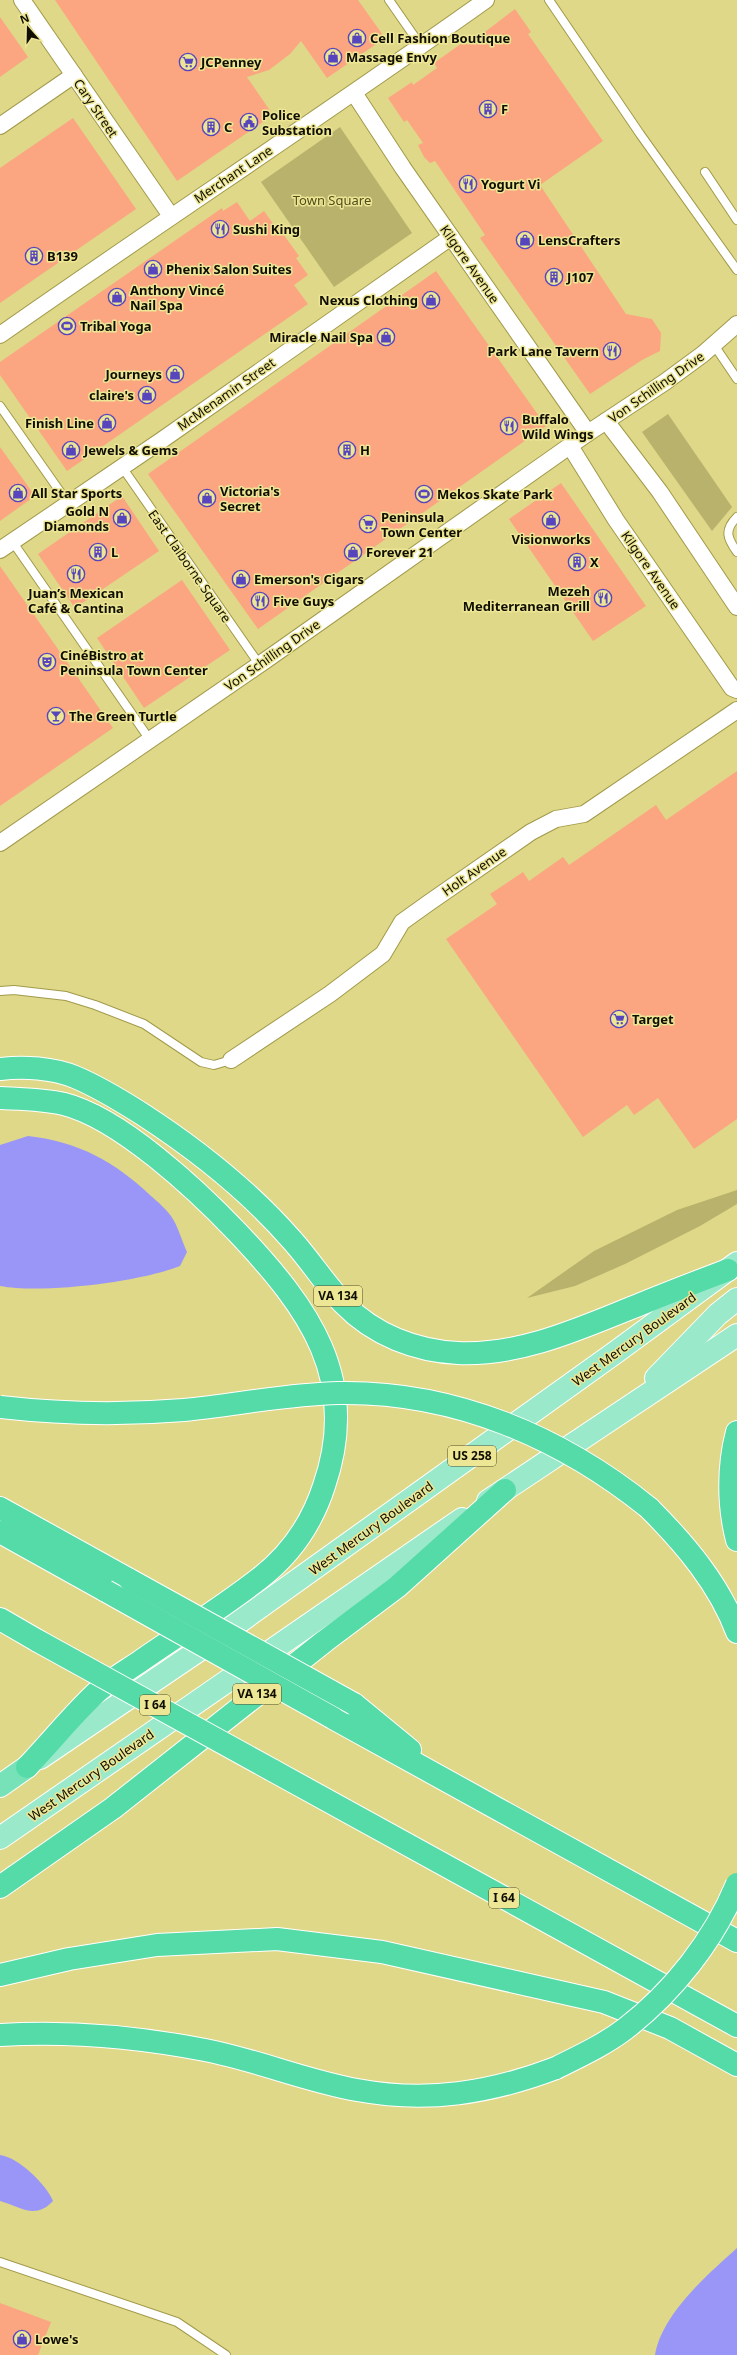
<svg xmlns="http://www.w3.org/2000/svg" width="737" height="2355" viewBox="0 0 737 2355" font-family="'Noto Sans',sans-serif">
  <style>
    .green { fill: #b8b26d }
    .water { fill: #9a96f8 }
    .building { fill: #fba681 }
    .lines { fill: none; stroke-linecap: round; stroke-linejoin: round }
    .service-casing { stroke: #a19a4a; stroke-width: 10 }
    .minor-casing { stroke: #a19a4a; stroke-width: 18 }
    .primary-casing { stroke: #fff; stroke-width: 24 }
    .trunk-casing { stroke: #fff; stroke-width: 24 }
    .motorway-casing { stroke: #fff; stroke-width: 24 }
    .service { stroke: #fff; stroke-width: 8 }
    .minor { stroke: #fff; stroke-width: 16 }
    .primary { stroke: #99e9ca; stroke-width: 22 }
    .trunk { stroke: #77e2b8; stroke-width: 22 }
    .motorway { stroke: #55dba7; stroke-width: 22 }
    .motorway-bridge-casing { stroke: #fff; stroke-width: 24; stroke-linecap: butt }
    .motorway-bridge { stroke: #55dba7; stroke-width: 22 }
    .labels { text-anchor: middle; stroke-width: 3; stroke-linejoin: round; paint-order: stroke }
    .shield { fill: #ece695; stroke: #524f2d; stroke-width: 1 }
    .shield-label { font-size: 12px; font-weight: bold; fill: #100e00 }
    .poi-label { font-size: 13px; font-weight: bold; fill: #100e00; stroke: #ece695; text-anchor: start }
    .street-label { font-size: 13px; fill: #100e00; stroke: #ece695 }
    .park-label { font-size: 13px; fill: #504c1b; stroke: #ece695 }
  </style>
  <rect width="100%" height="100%" fill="#dfd888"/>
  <g class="green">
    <polygon points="340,127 412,233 334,287 261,182"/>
    <polygon points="668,414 732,507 712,531 642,432"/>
    <polygon points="737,1190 737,1204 700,1226 625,1264 575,1286 527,1298 594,1251 677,1210"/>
  </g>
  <g class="water">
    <path d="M28,1136c51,6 86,25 123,60 7,6 15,13 20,20 7,10 11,25 16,36l-7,14c-40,16 -137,28 -180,20v-141z"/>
    <path d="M0,2155c18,2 47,30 53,46 -18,19 -32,6 -53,0z"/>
    <path d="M737,2248v107h-82c7,-41 52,-80 82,-107z"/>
  </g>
  <g class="building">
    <polygon points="55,0 358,0 385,38 327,78 301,41 290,54 269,70 247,77 273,115 177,181"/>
    <polygon points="515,9 531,32 528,34 603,141 540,185 626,314 652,319 661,333 660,351 642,360 590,394 480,238 485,235 435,161 430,163 424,157 418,145 423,143 407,120 404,122 388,98 412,82 413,85 437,68 434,63 465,41 468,45"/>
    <polygon points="0,17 28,57 0,77"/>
    <polygon points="73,118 136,209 0,303 0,168"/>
    <polygon points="237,202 250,221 264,211 274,225 276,224 299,256 296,258 308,275 294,285 308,304 67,471 0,375 0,362 222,208 223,211"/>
    <polygon points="436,271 546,426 258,629 148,474"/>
    <polygon points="0,447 35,496 0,521"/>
    <polygon points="561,483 646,606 593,641 509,519"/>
    <polygon points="122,496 159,551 75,608 38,554"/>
    <polygon points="0,566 113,728 0,806"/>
    <polygon points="182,580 230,650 144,708 97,638"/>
    <polygon points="737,771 737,1119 694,1149 658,1098 634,1115 627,1105 583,1137 446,939 497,904 490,894 523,872 529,881 563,857 569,865 656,805 666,820"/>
    <polygon points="0,2303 51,2322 38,2355 0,2355"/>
  </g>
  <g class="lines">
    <defs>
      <g id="service">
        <polyline points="389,0 421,46"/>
        <polyline points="549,0 640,134 737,270"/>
        <polyline points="705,172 737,220"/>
        <polyline points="714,345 737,379"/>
        <polyline points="0,406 68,503"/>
        <polyline points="122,467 259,664"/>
        <path d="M737,517c-13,13 -10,21 0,35"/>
        <polyline points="12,541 150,740"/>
        <polyline points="0,991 14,990 66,996 95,1005 144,1024 201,1062 214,1065 231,1060"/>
        <polyline points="0,2262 177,2322 226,2355"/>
      </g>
      <g id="minor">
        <polyline points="22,0 171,216"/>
        <polyline points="354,93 403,168 588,433"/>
        <polyline points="0,126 74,75"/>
        <path d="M0,335c161,-113 326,-221 486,-335"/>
        <polyline points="606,421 660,492 737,607"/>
        <polyline points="570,446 616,520 732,688 737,690"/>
        <polyline points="0,550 162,440 451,237"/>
        <polyline points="0,843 266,660 588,433 665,382 703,354 737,324"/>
        <polyline points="231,1060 330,994 383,954 402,922 430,902 531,832 556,819 584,814 737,710"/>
      </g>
      <g id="primary">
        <polyline points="656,1378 718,1314 737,1299"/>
        <polyline points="488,1501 737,1335"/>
        <polyline points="40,1758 214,1640 616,1352 737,1263"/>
        <polyline points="0,1838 462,1519"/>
      </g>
      <polyline id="trunk" points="0,1786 27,1767"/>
      <g id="motorway">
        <path d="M0,1069c24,-3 53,-1 75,8 24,10 45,23 67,37 54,35 106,76 149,125 19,21 34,45 53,65 30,31 72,47 114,49 64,3 125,-26 183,-49 29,-12 58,-23 87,-34"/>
        <path d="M0,1098c22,1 43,1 64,6 56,14 133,86 173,128 72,76 124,147 87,254 -12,37 -33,68 -64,92 -37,29 -79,55 -118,82 -14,10 -31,19 -44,31 -25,23 -47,51 -71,76"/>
        <path d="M737,1432c-9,34 -9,73 0,108"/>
        <polyline points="0,1508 130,1580"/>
        <path d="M649,1508c36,36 70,76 88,124"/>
        <polyline points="0,1532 106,1591"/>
        <polyline points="0,1619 38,1641"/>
        <polyline points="354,1704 410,1750"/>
        <polyline points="333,1718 737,1941"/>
        <polyline points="272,1770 737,2026"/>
        <polyline points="0,1887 113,1808 325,1641 397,1587 505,1490"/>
        <polyline points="0,1975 69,1959 157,1945 277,1939 382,1952 604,2002 670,2028 737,2065"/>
        <path d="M0,2035c68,-4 138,2 205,15 52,10 101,31 152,40 71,13 133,3 199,-22"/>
      </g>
    </defs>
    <use href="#service" class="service-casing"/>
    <use href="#minor" class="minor-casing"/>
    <use href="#primary" class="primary-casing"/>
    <use href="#trunk" class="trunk-casing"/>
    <use href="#motorway" class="motorway-casing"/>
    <use href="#service" class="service"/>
    <use href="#minor" class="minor"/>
    <use href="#primary" class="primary"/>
    <use href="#trunk" class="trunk"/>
    <use href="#motorway" class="motorway"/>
    <defs>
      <g id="motorway-bridge">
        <path d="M0,1407c61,7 123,8 184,3 51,-5 103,-16 155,-17 115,-2 222,44 310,115"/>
        <polyline points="130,1580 354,1704"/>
        <polyline points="106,1591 333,1718"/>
        <polyline points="38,1641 272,1770"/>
        <path d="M556,2068c24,-12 48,-23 69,-39 48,-37 89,-89 112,-145"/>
      </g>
    </defs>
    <use href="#motorway-bridge" class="motorway-bridge-casing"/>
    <use href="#motorway-bridge" class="motorway-bridge"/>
  </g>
  <defs>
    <symbol id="shop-ring" viewBox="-11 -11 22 22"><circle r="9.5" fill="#ece695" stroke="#5745bd" stroke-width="1.5"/><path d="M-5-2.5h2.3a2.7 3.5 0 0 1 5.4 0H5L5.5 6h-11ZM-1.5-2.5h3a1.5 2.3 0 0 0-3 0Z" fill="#5745bd"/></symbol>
    <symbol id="supermarket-ring" viewBox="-11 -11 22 22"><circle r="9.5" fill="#ece695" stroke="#5745bd" stroke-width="1.5"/><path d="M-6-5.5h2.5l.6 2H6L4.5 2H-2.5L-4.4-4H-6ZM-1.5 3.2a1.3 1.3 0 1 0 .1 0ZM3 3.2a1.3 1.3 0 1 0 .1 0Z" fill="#5745bd"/></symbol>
    <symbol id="building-ring" viewBox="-11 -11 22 22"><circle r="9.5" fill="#ece695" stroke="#5745bd" stroke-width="1.5"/><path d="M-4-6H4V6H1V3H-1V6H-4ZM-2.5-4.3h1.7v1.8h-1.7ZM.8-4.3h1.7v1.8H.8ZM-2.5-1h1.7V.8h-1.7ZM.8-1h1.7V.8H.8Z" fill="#5745bd"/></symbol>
    <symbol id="civic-ring" viewBox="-11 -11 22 22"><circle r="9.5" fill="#ece695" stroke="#5745bd" stroke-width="1.5"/><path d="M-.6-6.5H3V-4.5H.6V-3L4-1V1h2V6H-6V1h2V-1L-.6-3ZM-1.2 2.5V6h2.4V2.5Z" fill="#5745bd"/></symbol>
    <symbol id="restaurant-ring" viewBox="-11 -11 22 22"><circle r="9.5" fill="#ece695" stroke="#5745bd" stroke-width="1.5"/><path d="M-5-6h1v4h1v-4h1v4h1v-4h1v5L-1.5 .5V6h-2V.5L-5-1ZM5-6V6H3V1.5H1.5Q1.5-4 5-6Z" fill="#5745bd"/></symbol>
    <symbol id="stadium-ring" viewBox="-11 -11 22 22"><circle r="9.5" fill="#ece695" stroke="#5745bd" stroke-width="1.5"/><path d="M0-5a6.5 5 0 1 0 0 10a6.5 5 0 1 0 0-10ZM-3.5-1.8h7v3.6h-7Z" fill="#5745bd"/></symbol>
    <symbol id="theatre-ring" viewBox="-11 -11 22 22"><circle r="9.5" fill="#ece695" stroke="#5745bd" stroke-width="1.5"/><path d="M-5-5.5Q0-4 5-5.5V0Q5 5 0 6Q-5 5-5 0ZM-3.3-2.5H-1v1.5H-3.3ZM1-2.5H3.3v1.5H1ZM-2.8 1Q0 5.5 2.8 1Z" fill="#5745bd"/></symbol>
    <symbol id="bar-ring" viewBox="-11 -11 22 22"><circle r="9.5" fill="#ece695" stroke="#5745bd" stroke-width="1.5"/><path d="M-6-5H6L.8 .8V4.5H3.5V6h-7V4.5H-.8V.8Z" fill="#5745bd"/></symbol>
  </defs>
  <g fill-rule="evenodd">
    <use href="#shop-ring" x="347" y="28" width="20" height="20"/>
    <use href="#shop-ring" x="323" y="47" width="20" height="20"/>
    <use href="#supermarket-ring" x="178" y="52" width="20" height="20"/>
    <use href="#building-ring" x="478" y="99" width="20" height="20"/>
    <use href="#civic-ring" x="239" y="112" width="20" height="20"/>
    <use href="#building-ring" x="201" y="117" width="20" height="20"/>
    <use href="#restaurant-ring" x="458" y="174" width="20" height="20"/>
    <use href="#restaurant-ring" x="210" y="219" width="20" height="20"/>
    <use href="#shop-ring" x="515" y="230" width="20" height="20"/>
    <use href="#building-ring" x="24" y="246" width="20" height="20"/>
    <use href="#shop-ring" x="143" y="259" width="20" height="20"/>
    <use href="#building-ring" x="544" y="267" width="20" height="20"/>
    <use href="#shop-ring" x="107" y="287" width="20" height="20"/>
    <use href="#shop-ring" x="421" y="290" width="20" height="20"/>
    <use href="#stadium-ring" x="57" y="316" width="20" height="20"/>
    <use href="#shop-ring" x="376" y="327" width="20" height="20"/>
    <use href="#restaurant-ring" x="602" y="341" width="20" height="20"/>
    <use href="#shop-ring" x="165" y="364" width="20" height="20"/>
    <use href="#shop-ring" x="137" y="385" width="20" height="20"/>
    <use href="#shop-ring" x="97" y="413" width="20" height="20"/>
    <use href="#restaurant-ring" x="499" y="416" width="20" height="20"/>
    <use href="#shop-ring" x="61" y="440" width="20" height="20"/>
    <use href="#building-ring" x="337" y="440" width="20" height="20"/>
    <use href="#shop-ring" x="8" y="483" width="20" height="20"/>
    <use href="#stadium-ring" x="414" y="484" width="20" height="20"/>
    <use href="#shop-ring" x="197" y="488" width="20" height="20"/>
    <use href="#shop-ring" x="112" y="508" width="20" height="20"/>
    <use href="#shop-ring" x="541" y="510" width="20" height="20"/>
    <use href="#supermarket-ring" x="358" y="514" width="20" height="20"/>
    <use href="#building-ring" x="88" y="542" width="20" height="20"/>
    <use href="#shop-ring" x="343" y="542" width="20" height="20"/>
    <use href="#building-ring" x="567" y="552" width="20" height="20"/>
    <use href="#restaurant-ring" x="66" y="564" width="20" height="20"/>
    <use href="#shop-ring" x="231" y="569" width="20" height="20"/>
    <use href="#restaurant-ring" x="593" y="588" width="20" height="20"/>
    <use href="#restaurant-ring" x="250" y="591" width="20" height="20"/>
    <use href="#theatre-ring" x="37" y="652" width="20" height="20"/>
    <use href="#bar-ring" x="46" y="706" width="20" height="20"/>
    <use href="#supermarket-ring" x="609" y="1009" width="20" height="20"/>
    <use href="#shop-ring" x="12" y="2329" width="20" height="20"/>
  </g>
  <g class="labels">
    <g class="shield">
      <rect x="314" y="1286" width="48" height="20" rx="3"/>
      <rect x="448" y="1446" width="48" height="20" rx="3"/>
      <rect x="233" y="1684" width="48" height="20" rx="3"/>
      <rect x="140" y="1695" width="30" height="20" rx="3"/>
      <rect x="489" y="1888" width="30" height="20" rx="3"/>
    </g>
    <g class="shield-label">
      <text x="338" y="1300">VA 134</text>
      <text x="472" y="1460">US 258</text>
      <text x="257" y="1698">VA 134</text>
      <text x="155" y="1709">I 64</text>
      <text x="504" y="1902">I 64</text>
    </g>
    <g class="poi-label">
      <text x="370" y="43">Cell Fashion Boutique</text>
      <text x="346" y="62">Massage Envy</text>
      <text x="201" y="67">JCPenney</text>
      <text x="501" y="114">F</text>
      <text x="262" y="120">Police<tspan x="262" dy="15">Substation</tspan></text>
      <text x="224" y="132">C</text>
      <text x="481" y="189">Yogurt Vi</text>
      <text x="233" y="234">Sushi King</text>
      <text x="538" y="245">LensCrafters</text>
      <text x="47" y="261">B139</text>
      <text x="166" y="274">Phenix Salon Suites</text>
      <text x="567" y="282">J107</text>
      <text x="130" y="295">Anthony Vincé<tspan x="130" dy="15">Nail Spa</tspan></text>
      <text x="418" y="305" text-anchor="end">Nexus Clothing</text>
      <text x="80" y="331">Tribal Yoga</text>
      <text x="373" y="342" text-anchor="end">Miracle Nail Spa</text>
      <text x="599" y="356" text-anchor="end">Park Lane Tavern</text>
      <text x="162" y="379" text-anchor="end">Journeys</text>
      <text x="134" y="400" text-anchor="end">claire's</text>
      <text x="522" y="424">Buffalo<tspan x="522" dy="15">Wild Wings</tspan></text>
      <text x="94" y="428" text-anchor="end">Finish Line</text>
      <text x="84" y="455">Jewels &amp; Gems</text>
      <text x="360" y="455">H</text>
      <text x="220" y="496">Victoria's<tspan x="220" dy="15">Secret</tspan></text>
      <text x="31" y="498">All Star Sports</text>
      <text x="437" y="499">Mekos Skate Park</text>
      <text x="109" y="516" text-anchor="end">Gold N<tspan x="109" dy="15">Diamonds</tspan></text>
      <text x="381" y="522">Peninsula<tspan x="381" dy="15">Town Center</tspan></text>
      <text x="551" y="544" text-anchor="middle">Visionworks</text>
      <text x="111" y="557">L</text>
      <text x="366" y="557">Forever 21</text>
      <text x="590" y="567">X</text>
      <text x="254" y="584">Emerson's Cigars</text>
      <text x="590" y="596" text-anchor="end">Mezeh<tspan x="590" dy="15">Mediterranean Grill</tspan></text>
      <text x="76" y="598" text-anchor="middle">Juan’s Mexican<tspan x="76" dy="15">Café &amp; Cantina</tspan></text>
      <text x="273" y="606">Five Guys</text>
      <text x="60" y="660">CinéBistro at<tspan x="60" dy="15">Peninsula Town Center</tspan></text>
      <text x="69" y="721">The Green Turtle</text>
      <text x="632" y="1024">Target</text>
      <text x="35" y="2344">Lowe's</text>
    </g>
    <g class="street-label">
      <text transform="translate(96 108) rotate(56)" y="5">Cary Street</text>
      <text transform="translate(233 174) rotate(-34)" y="5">Merchant Lane</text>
      <text transform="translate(470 264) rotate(55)" y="5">Kilgore Avenue</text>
      <text transform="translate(656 387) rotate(-35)" y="5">Von Schilling Drive</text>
      <text transform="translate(226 394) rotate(-35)" y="5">McMenamin Street</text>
      <text transform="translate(190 566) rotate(55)" y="5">East Claiborne Square</text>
      <text transform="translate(651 570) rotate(55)" y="5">Kilgore Avenue</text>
      <text transform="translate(272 655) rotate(-35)" y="5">Von Schilling Drive</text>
      <text transform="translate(474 871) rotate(-35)" y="5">Holt Avenue</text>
      <text transform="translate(634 1339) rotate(-36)" y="5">West Mercury Boulevard</text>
      <text transform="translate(371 1528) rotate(-36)" y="5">West Mercury Boulevard</text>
      <text transform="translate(91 1775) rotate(-35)" y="5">West Mercury Boulevard</text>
    </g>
    <g class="park-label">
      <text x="332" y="205">Town Square</text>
    </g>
  </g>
  <g transform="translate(28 28) rotate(340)" stroke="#ece695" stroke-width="3" paint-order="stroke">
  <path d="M0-3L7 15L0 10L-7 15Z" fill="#100e00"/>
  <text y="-6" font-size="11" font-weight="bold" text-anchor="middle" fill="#100e00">N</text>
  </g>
</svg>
